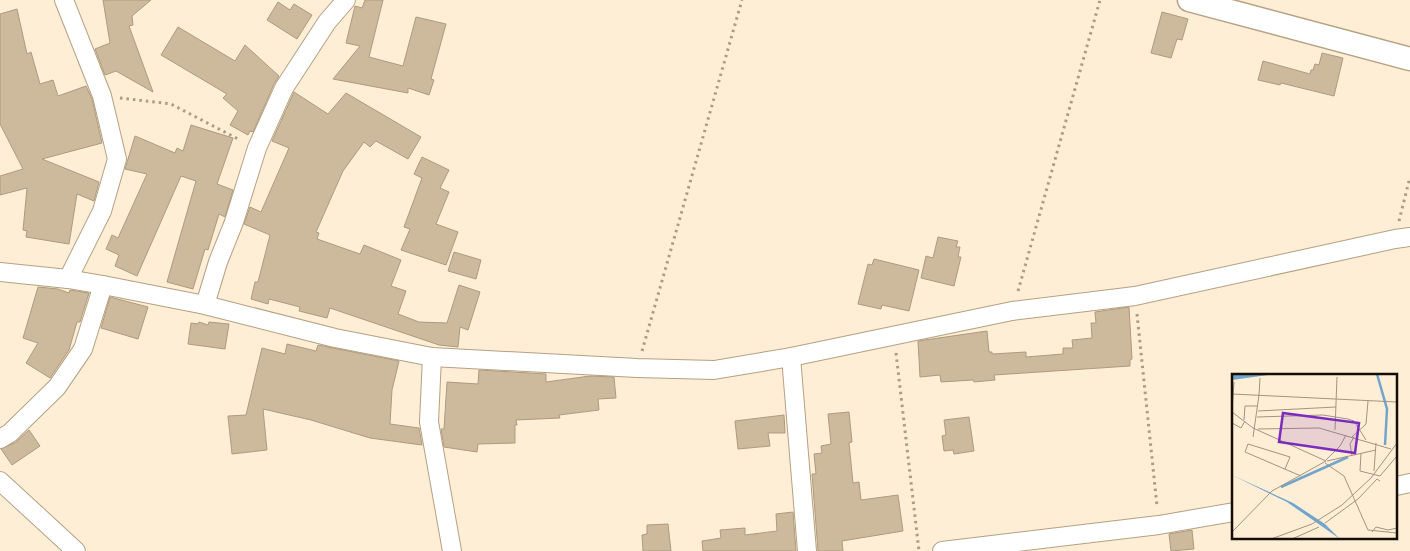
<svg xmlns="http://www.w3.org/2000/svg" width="1410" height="551" viewBox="0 0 1410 551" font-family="Figtree,sans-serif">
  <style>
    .building { fill: #cdb99b; stroke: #ae9b7d }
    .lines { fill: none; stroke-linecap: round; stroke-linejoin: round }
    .minor-casing { stroke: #b4a183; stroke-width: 20 }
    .tertiary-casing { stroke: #b4a183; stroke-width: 25 }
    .path { stroke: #a99d89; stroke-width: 3; stroke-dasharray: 2.5 4; stroke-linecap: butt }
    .minor { stroke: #fff; stroke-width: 18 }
    .tertiary { stroke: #fff; stroke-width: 22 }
    .inset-river { fill: none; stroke: #72a5cd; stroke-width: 2.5 }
    .inset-road { fill: none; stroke: #a19481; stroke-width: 1 }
    .view { fill: #7b2cbf; fill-opacity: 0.15; stroke: #7b2cbf; stroke-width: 2.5 }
    .inset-edge { fill: none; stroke: #150e04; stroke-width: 2.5 }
  </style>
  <rect width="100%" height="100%" fill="#feeed5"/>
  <g class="building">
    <polygon points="103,0 151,0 132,16 133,25 129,26 153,92 116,71 105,75 95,49 110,43"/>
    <polygon points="365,0 383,0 369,57 403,66 416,17 446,24 431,79 434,80 429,95 408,88 408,93 333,79 360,46 346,43 355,6 362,8"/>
    <polygon points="278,2 290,10 294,4 312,15 297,39 267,20"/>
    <polygon points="17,9 27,54 31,52 40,84 53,80 58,96 86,86 92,99 102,143 42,159 99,182 94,201 77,194 69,244 26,237 27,231 23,230 27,188 0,195 0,176 23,169 0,124 0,14"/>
    <polygon points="1162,12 1188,19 1182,40 1177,39 1171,58 1151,53"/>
    <polygon points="178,27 235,61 245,45 279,76 274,84 253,132 250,131 248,135 230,125 238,111 223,98 227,94 161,55"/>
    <polygon points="1322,53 1343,58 1334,96 1281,83 1280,85 1258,80 1263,61 1310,74 1311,70 1313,70 1315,64 1319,65"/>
    <polygon points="294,92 328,114 346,93 421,137 408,159 376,141 370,147 364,142 343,171 316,232 319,233 317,239 360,254 364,245 401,260 391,286 406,291 398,314 419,322 447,323 459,285 480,292 468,330 460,327 458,347 439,345 330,308 327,318 299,311 300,307 269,299 268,304 251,299 255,282 258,282 270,235 244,224 250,207 261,212 289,148 272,141"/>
    <polygon points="191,125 233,138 217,184 233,190 225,217 219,214 208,250 205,249 193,289 167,282 196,181 181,176 137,276 115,266 119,255 106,249 112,235 118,238 147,174 125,169 135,136 175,153 177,148 183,151"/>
    <polygon points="422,157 449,170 440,188 449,192 436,224 458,232 446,265 401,250 410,229 404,227 422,178 414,174"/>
    <polygon points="938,237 958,241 956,247 960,247 958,257 961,257 954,286 921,278 926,256 933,258"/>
    <polygon points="454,252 481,260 476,279 448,271"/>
    <polygon points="874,259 919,270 909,311 882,305 881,309 858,304 868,264 872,265"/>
    <polygon points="38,287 58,289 69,293 70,290 89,293 80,322 77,322 69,350 50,378 26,363 38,343 23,338"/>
    <polygon points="110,297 148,307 138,339 101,328"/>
    <polygon points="1129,307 1132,359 1130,360 1130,366 994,375 995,380 974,382 973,380 941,382 940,375 920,377 918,341 987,331 989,352 992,352 992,354 1026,352 1026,357 1063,354 1063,348 1073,348 1072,340 1092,338 1091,323 1096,323 1095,312"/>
    <polygon points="199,322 208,325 209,322 229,324 225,349 188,344 191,323 198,324"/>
    <polygon points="287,344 316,351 318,345 399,361 392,390 390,424 419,428 422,445 370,438 311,420 263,409 267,450 232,454 228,416 246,415 262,348 285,354"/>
    <polygon points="479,370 546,374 546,382 590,376 614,377 616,398 598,399 599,410 559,415 560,418 516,420 517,425 515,425 515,443 478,444 477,452 444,447 441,429 444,429 447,382 478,384"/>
    <polygon points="849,412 852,442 849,443 853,483 859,482 861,500 898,495 903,531 842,541 843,551 818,551 812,474 816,474 814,454 822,453 821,446 831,444 828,414"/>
    <polygon points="784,415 785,433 768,433 770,446 738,449 735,421"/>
    <polygon points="969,417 974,451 954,454 953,450 944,451 942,436 946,435 944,420"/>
    <polygon points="29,430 40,446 12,465 1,449 16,442"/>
    <polygon points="793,512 796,551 703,551 702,541 721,538 720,530 745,528 745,535 777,531 776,514"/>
    <polygon points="668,524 671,551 643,551 642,535 647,534 647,525"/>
    <polygon points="1192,530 1194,549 1171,551 1169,534"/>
  </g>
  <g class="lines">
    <defs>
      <g id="minor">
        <polyline points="64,0 102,96 117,159 102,211 68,279"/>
        <polyline points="0,272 68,279 103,285 205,305 335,338 432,357 637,368 714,370 791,357 1012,311 1135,296 1395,239 1410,237"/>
        <polyline points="205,305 218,262 234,222 257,148 284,88 327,22 346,0"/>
        <polyline points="432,357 429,422 452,551"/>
        <polyline points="791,357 807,551"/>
        <polyline points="0,439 10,433 57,387 83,349 103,285"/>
        <polyline points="0,481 76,551"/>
        <polyline points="1396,486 1410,483"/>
        <polyline points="942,551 1159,525 1234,512"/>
      </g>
      <polyline id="tertiary" points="1189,0 1410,59"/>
    </defs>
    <use href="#minor" class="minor-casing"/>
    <use href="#tertiary" class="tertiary-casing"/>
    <g class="path">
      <polyline points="120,98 171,104 240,140"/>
      <polyline points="1399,221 1410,177"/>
      <polyline points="1018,291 1100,0"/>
      <polyline points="1137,314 1157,506"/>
      <polyline points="642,351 742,0"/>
      <polyline points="896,353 919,551"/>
    </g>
    <use href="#minor" class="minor"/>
    <use href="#tertiary" class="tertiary"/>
  </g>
  <g transform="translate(1232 374)">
    <rect width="165" height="165" fill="#feeed5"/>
    <path d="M0,0h113l-77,1 -36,5zM0,101l61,28 32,21 15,15 -53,-37z" fill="#72a5cd"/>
    <path class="inset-river" d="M145,0l10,35 -2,36M49,113l67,-30"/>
    <path class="inset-road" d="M0,20l165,8M27,21l1,-17M0,36l2,-28M26,37l78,-4M0,38l21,16 73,33 -54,30 -40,41M25,43l66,-2 25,4 6,2 12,19M12,46l1,-14h13M0,49l9,5 4,-7M26,55l61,-1 72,21M103,56l2,-53M21,63l6,-42M120,63l14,-13 2,-23M129,79l-1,18 20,5 17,-20M120,82l-2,-12 4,-7M94,86l14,-14 6,-11M95,87l49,-11M93,89l19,13 24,54 29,3M53,95l5,-12 -42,-13 -3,8 56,24M142,97l2,-28M93,149l33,-24 19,-20 3,2M140,158l4,-5 12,3 9,-2M39,165l41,-15 30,-19 29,-27 26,-35M60,165l27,-12"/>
    <path class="view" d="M51,39l76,10 -4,30 -76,-11z"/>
    <rect width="165" height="165" class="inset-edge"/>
  </g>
</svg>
